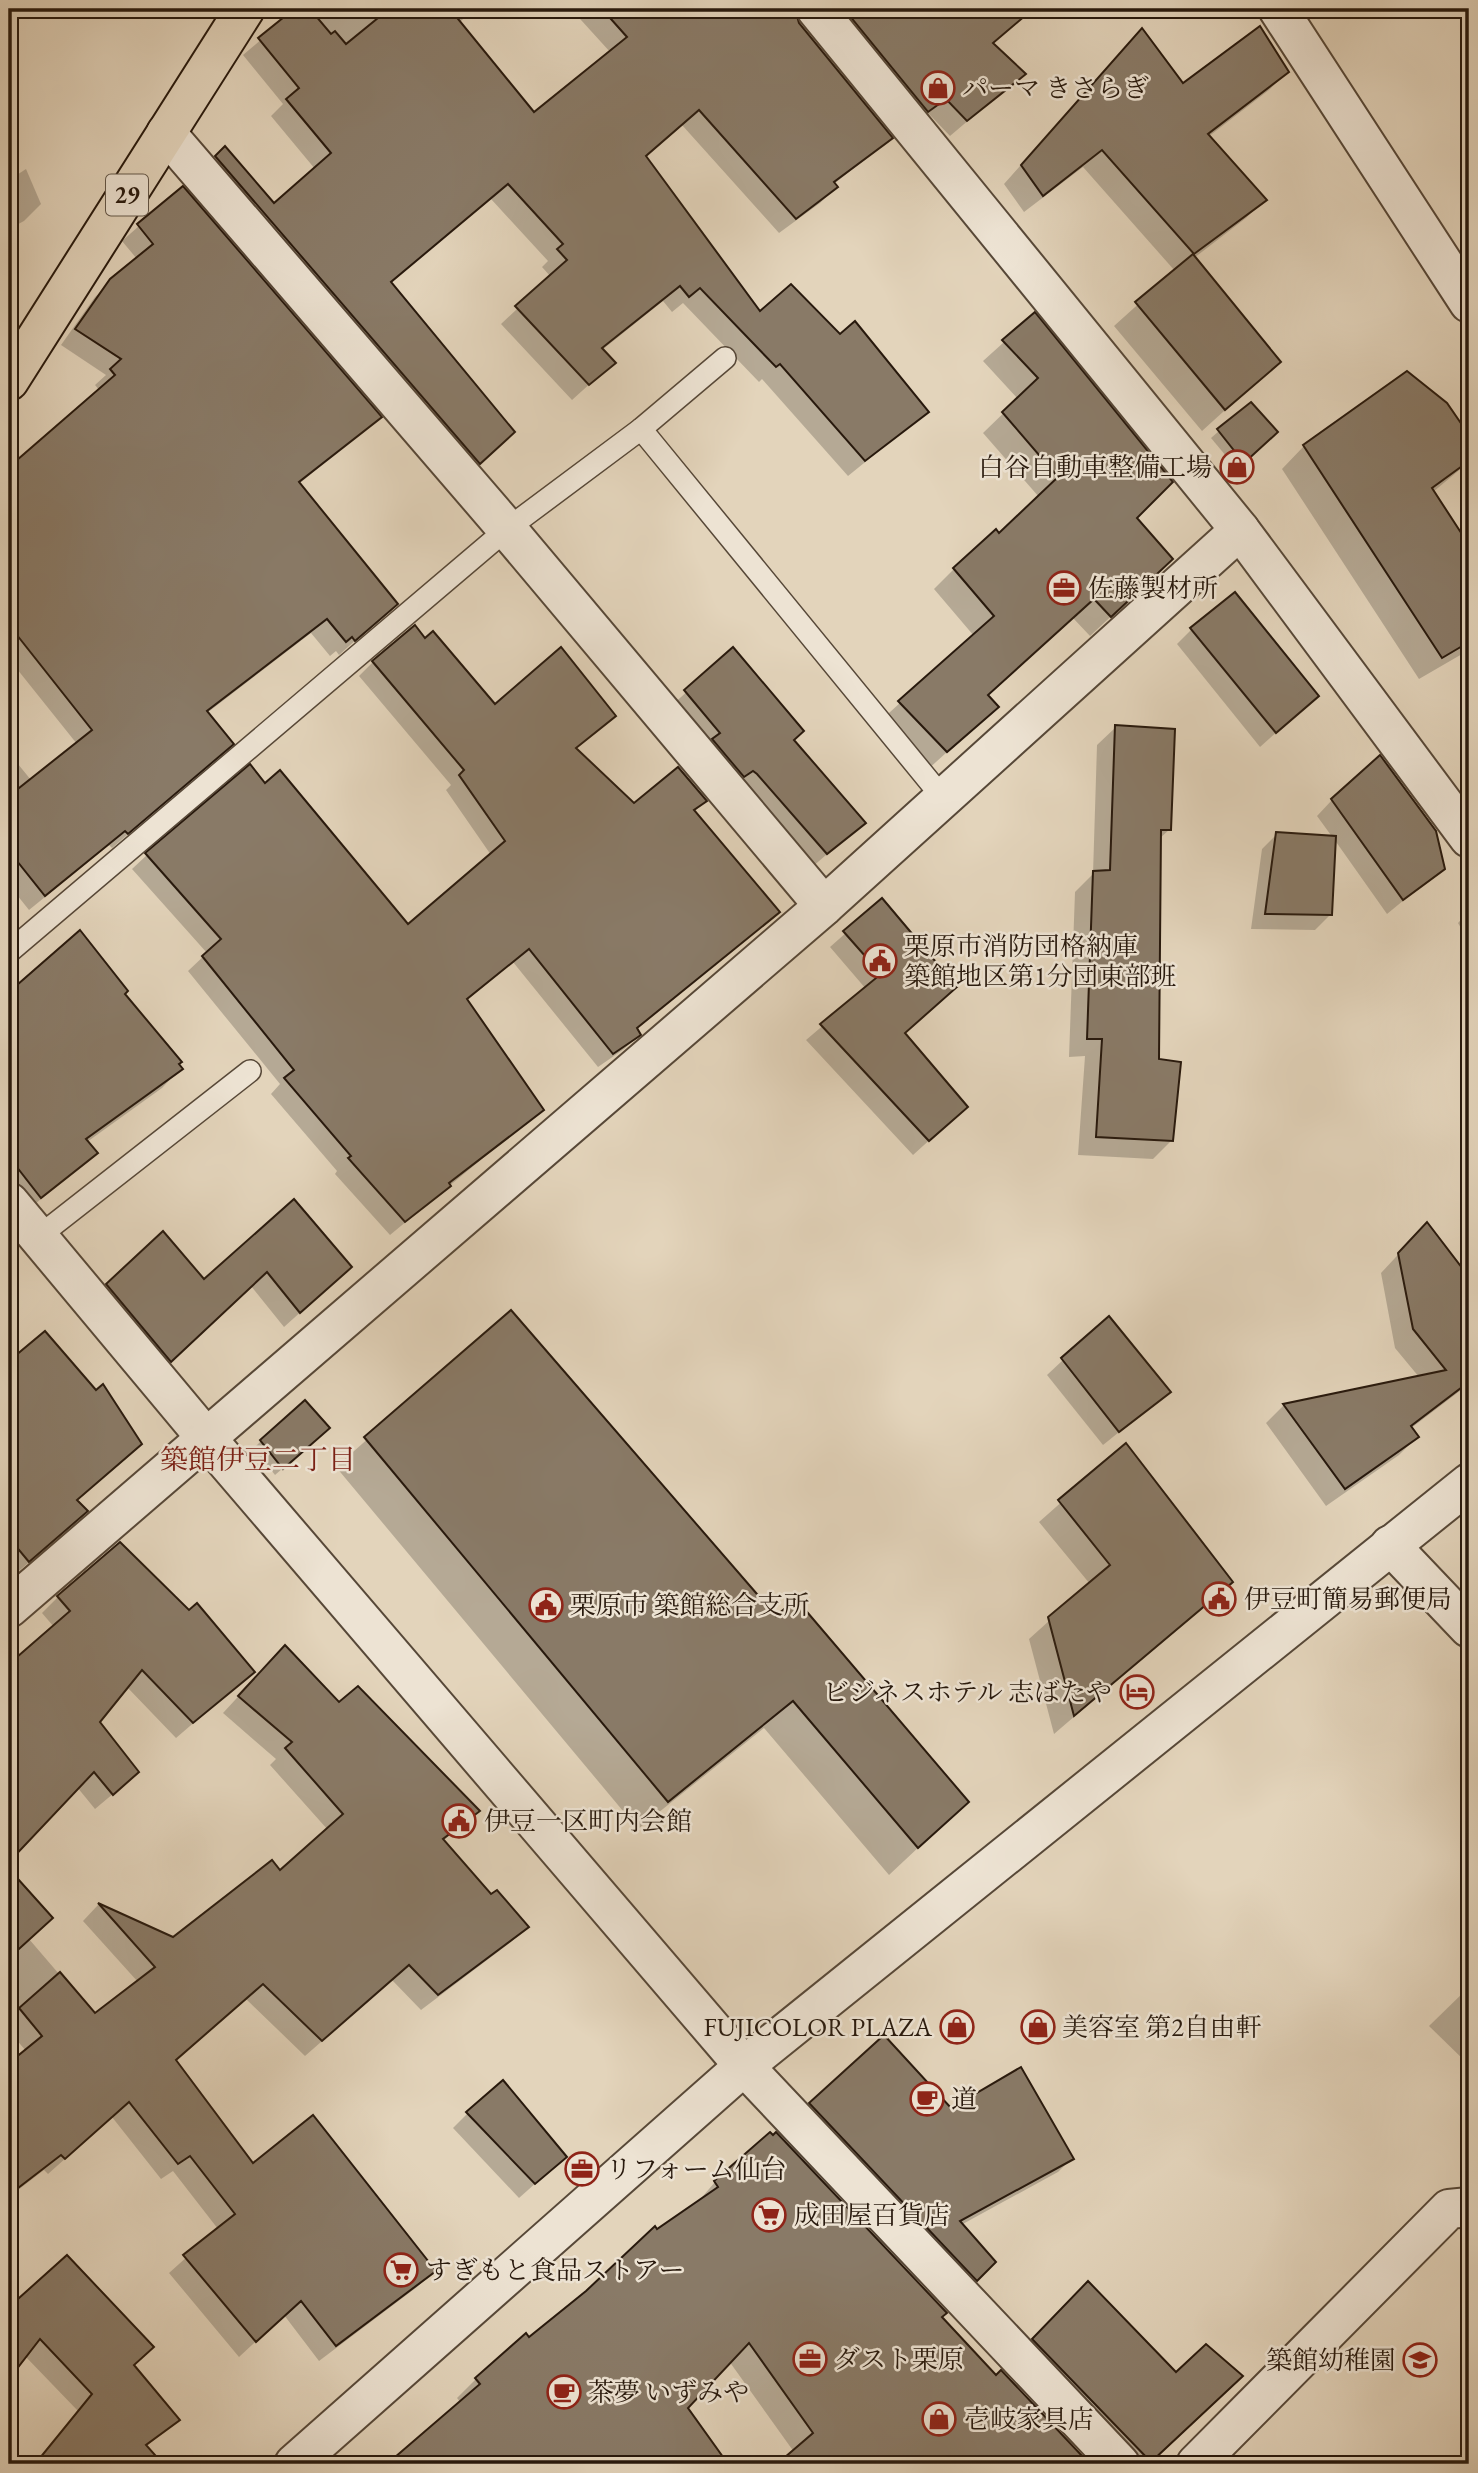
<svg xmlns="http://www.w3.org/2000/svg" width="1478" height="2473" viewBox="0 0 1478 2473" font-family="'EB Garamond','Noto Serif JP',serif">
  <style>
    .shadow { fill: #0003 }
    .building { fill: #897a67; stroke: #28190d; stroke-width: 2 }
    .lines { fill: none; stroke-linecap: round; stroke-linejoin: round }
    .service-casing { stroke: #574838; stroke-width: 24 }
    .minor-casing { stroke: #574838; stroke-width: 42 }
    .tertiary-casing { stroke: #574838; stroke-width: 42 }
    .primary-casing { stroke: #28190d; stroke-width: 42 }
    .service { stroke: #ede3d3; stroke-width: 21 }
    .minor { stroke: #ede3d3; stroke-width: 38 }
    .tertiary { stroke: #ede3d3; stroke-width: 38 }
    .primary { stroke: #e3d4bb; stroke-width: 38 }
    .labels { text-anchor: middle; stroke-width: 5; stroke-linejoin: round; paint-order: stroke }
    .shield { fill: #ede3d3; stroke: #635648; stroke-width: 2 }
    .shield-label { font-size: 24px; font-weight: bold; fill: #28190d }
    .poi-label { font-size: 26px; fill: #28190d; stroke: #ede3d3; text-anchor: start }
    .neighbourhood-label { font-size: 28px; fill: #7a1f14; stroke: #ede3d3 }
  </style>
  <rect width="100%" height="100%" fill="#e3d4bb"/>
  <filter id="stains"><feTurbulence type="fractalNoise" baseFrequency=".00286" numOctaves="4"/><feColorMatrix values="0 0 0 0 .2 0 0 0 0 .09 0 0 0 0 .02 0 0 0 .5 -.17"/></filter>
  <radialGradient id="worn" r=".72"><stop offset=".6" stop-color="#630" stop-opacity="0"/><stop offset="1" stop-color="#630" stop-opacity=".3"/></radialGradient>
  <g class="shadow">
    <polygon points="297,9 469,9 471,11 459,23 534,115 611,53 571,9 793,9 797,23 891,138 834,184 836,187 820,203 779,233 682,125 644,157 759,313 840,337 927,412 848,476 762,379 759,382 683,303 672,312 663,301 602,350 613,363 572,400 501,324 551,277 542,267 548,261 491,199 390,283 497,448 463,479 200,174 225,149 274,206 315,169 271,116 283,104 243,55"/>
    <polygon points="813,9 1013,9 1021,17 992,45 1023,74 950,136 929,114 911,127"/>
    <polygon points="1124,49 1182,85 1287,72 1269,90 1208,137 1264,200 1246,218 1194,258 1278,362 1202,431 1114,326 1175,271 1083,167 1024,212 1004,184"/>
    <polygon points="26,169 41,204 24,221 9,229 9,180"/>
    <polygon points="182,188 379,417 299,484 396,604 339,655 336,651 330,656 311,633 207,713 216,759 112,848 109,845 29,910 9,885 9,753 31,780 77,744 9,659 9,469 100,391 95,385 106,375 61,345 95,297 137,259 122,241"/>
    <polygon points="1034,315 1135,518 1151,579 1090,636 1073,618 987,696 997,707 926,771 879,722 974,636 934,589 954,569 999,536 1039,497 983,433 1018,399 983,361"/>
    <polygon points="1250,404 1275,432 1236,468 1211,438"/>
    <polygon points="1446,404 1469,438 1469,462 1433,492 1469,548 1469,650 1419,679 1282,469 1304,446"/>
    <polygon points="1192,629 1317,696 1260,747 1177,644"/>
    <polygon points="425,641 494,706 613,716 575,749 634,805 705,801 694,812 778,912 635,1030 639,1035 624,1049 598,1067 513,962 466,1001 541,1110 390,1235 335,1174 337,1171 271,1094 280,1084 188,971 207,953 132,869 147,855 265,785 408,927 491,855 446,790 451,785 359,676 373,662"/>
    <polygon points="733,650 792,740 863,823 811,868 670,707"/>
    <polygon points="1116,727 1170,829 1159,839 1157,1061 1172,1140 1153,1159 1078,1155 1085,1056 1069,1057 1075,892 1093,874 1097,745"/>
    <polygon points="1332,800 1443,868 1387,914 1334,839 1331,914 1315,930 1251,929 1262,849 1277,834 1333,838 1317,816"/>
    <polygon points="882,901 904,1034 966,1107 913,1155 806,1040 866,989 830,947"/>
    <polygon points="1469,911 1469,942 1458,923"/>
    <polygon points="80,932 180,1069 162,1088 87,1142 95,1153 21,1216 9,1200 9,994"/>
    <polygon points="294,1202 334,1282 284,1327 251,1286 155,1376 93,1301 108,1286 204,1282"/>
    <polygon points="1409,1243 1459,1267 1469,1258 1469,1384 1410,1429 1417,1437 1399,1455 1326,1506 1266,1423 1284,1405 1419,1377 1395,1348 1381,1273"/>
    <polygon points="511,1312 776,1619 967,1802 889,1875 764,1728 638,1829 336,1467"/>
    <polygon points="1108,1318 1169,1392 1103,1445 1047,1375"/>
    <polygon points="44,1334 140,1444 76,1501 71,1526 13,1576 9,1571 9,1442 22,1431 9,1417 9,1363"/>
    <polygon points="321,1435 275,1475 254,1448 261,1441"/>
    <polygon points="1125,1446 1231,1582 1054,1734 1029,1639 1090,1584 1039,1522"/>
    <polygon points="1469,1580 1469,1615 1453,1596"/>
    <polygon points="58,1597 253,1672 176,1738 127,1687 98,1722 120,1788 95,1809 77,1787 9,1860 9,1666 54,1627 42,1613"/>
    <polygon points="269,1663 339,1704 477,1811 443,1841 491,1897 527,1926 511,1942 421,2010 392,1980 305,2056 246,1999 174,2061 253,2165 434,2271 417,2287 319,2361 284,2315 239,2357 169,2273 218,2229 173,2171 161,2179 112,2117 48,2174 44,2170 9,2197 9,2065 26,2051 9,2031 9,1871 50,1918 29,1939 95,2016 138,1982 83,1921 98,1905 174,1939 280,1873 328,1830 270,1765 276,1759 223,1713"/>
    <polygon points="1469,1987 1469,2065 1429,2026"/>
    <polygon points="810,2104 951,2111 1072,2158 1058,2172 961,2225 993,2262 963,2293 797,2117"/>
    <polygon points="468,2113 565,2157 519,2198 453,2128"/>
    <polygon points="715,2182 940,2317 996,2377 1001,2372 1088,2464 779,2464 794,2452 729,2361 686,2408 715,2449 700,2464 389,2464 461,2403 457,2398 476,2379 529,2339 657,2232 697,2203"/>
    <polygon points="1088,2284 1176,2375 1220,2397 1147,2464 1110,2464 1012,2360"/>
    <polygon points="9,2293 132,2366 177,2420 146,2447 161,2464 34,2464 78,2411 25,2356 9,2376"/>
  </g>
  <g class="building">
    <polygon points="294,9 310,9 331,34 335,31 346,44 389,9 450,9 534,112 627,37 602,9 795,9 799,23 893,138 834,182 838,187 796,219 699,110 646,156 760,311 791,284 840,334 855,321 929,412 865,461 780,364 776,367 700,288 689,297 680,286 602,348 616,363 589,385 515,306 567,260 557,249 563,244 508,184 391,282 515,432 480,464 215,156 225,146 274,203 331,153 286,99 299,88 258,38"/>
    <polygon points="844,9 1033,9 993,43 1026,74 967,121 946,99 928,112"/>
    <polygon points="1260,26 1289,72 1208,134 1267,200 1194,254 1102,150 1043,196 1021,165 1142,28 1183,83"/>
    <polygon points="183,186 382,417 299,482 398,604 355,641 352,637 346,642 327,619 207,711 234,744 128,834 125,831 45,896 9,851 9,796 92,730 9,625 9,467 115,375 110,369 121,359 75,329 110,279 153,244 137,224"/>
    <polygon points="1193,254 1281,362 1225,410 1135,302"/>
    <polygon points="1035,312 1173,482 1137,518 1173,559 1111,617 1094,599 988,695 999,707 947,752 898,701 994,616 953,568 996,529 999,533 1058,477 1002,412 1038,378 1002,340"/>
    <polygon points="1407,371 1447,403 1469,435 1469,461 1432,488 1469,545 1469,642 1442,658 1303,445"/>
    <polygon points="1251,402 1278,432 1244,463 1217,429"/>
    <polygon points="1235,592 1319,696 1276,733 1190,628"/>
    <polygon points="415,625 425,638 433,631 495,704 561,647 616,716 576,748 634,803 678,767 707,801 694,810 780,912 637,1028 641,1035 613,1054 529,949 467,999 544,1110 449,1183 451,1186 405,1222 348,1158 351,1156 284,1078 294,1070 202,956 221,939 145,853 250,764 265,783 280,770 408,924 505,841 459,775 464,770 372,661"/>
    <polygon points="733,647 804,731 794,740 866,823 827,854 757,774 753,771 744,777 712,739 720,733 684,690"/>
    <polygon points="1115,725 1175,729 1171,830 1161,830 1159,1059 1181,1062 1173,1141 1096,1137 1102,1039 1087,1039 1093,871 1110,870"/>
    <polygon points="1380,755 1436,831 1445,869 1403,900 1331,799"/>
    <polygon points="1276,832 1336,836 1332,915 1265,914"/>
    <polygon points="882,898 957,987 905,1033 968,1107 929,1141 820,1024 881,974 843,931"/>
    <polygon points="80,930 128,991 125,994 182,1062 179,1064 183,1069 86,1139 98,1153 41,1198 9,1157 9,992"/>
    <polygon points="294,1199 352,1267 300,1313 267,1272 171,1362 106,1284 163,1231 204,1279"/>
    <polygon points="1427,1222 1469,1277 1469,1398 1461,1388 1411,1426 1419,1437 1345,1489 1283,1404 1446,1370 1413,1329 1398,1253"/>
    <polygon points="511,1310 776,1616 796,1599 969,1802 918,1848 793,1701 668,1802 364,1437"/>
    <polygon points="1109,1316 1171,1392 1119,1432 1061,1358"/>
    <polygon points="45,1331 96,1390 103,1384 142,1444 77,1500 88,1511 29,1562 9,1538 9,1361"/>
    <polygon points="305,1400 330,1428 283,1469 260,1440"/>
    <polygon points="1126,1443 1233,1582 1074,1716 1048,1617 1110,1565 1058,1500"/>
    <polygon points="120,1542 189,1610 197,1603 255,1672 193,1723 142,1670 100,1722 139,1772 113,1795 94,1772 9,1862 9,1664 70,1611 57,1596"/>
    <polygon points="285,1645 339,1702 358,1686 480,1811 443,1839 491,1894 497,1890 529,1927 438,1995 409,1965 322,2041 263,1984 176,2060 253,2163 313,2115 436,2271 336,2346 301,2301 256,2342 183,2255 235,2214 190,2156 178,2164 129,2102 65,2159 61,2155 9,2195 9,2063 42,2036 19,2008 60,1972 95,2013 155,1967 98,1903 173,1937 272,1860 280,1870 343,1814 285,1748 292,1742 238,1696"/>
    <polygon points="9,1869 53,1918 9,1958"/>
    <polygon points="884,2035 951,2108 1021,2067 1074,2159 960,2221 996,2262 977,2281 809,2103"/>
    <polygon points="503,2080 567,2157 535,2184 466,2112"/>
    <polygon points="770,2132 773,2135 776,2132 947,2313 942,2317 996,2375 1001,2370 1084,2458 1077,2464 777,2464 813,2433 749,2343 688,2408 728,2464 387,2464 480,2384 475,2378 526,2333 529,2337 586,2291 655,2226 657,2229 718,2187 714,2181"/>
    <polygon points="67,2255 154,2347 134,2365 180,2420 146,2445 163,2464 35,2464 92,2394 40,2339 9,2379 9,2307"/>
    <polygon points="1088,2281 1176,2372 1206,2344 1243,2376 1151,2462 1032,2339"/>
  </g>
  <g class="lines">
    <defs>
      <g id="service">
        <polyline points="641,429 943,798"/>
        <polyline points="9,952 507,529 641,429 725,358"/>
        <polyline points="38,1237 250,1071"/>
      </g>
      <g id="minor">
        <polyline points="816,9 1240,530 1469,838"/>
        <polyline points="1278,9 1469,303"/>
        <polyline points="166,133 507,529 824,906"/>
        <polyline points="9,1202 207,1439 744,2066 1120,2464"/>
        <polyline points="1390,1545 1469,1628"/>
        <polyline points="9,1608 824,906 1240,530"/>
        <polyline points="1196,2464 1449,2209 1469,2207"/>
      </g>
      <polyline id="tertiary" points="294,2464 744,2066 1469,1483"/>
      <polyline id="primary" points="9,381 245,9"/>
    </defs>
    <use href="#service" class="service-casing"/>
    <use href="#minor" class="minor-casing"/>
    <use href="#tertiary" class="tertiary-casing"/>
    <use href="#primary" class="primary-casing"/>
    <use href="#service" class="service"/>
    <use href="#minor" class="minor"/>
    <use href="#tertiary" class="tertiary"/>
    <use href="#primary" class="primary"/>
  </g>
  <defs>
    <symbol id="shop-ring" viewBox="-11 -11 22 22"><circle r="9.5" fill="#ede3d3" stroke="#8f2418" stroke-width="1.5"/><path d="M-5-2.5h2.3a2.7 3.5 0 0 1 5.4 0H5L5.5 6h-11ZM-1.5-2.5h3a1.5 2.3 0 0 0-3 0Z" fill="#8f2418"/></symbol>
    <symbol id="office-ring" viewBox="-11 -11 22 22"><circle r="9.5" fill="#ede3d3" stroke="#8f2418" stroke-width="1.5"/><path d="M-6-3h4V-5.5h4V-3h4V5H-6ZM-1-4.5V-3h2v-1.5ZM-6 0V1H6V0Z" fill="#8f2418"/></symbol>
    <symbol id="civic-ring" viewBox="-11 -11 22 22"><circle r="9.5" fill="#ede3d3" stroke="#8f2418" stroke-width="1.5"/><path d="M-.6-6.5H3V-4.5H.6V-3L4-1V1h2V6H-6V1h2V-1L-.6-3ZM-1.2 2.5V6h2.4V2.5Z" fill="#8f2418"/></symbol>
    <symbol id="hotel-ring" viewBox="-11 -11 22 22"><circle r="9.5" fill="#ede3d3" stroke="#8f2418" stroke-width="1.5"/><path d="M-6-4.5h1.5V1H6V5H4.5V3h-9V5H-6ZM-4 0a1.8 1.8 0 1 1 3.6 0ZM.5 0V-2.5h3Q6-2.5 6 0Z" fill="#8f2418"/></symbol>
    <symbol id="cafe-ring" viewBox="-11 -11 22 22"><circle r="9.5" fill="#ede3d3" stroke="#8f2418" stroke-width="1.5"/><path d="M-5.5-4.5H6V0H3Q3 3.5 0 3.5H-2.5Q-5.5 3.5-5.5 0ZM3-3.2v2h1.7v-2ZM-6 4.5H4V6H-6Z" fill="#8f2418"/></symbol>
    <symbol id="supermarket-ring" viewBox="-11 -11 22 22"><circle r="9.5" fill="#ede3d3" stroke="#8f2418" stroke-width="1.5"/><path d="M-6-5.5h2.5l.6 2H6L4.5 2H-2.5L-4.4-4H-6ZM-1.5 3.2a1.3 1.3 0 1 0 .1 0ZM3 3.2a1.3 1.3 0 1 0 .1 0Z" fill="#8f2418"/></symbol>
    <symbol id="school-ring" viewBox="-11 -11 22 22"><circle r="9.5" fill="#ede3d3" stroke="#8f2418" stroke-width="1.5"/><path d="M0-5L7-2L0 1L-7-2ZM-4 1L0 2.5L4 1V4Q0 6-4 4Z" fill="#8f2418"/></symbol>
  </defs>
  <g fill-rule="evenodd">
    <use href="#shop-ring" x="919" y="69" width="38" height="38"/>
    <use href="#shop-ring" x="1218" y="448" width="38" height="38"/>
    <use href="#office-ring" x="1045" y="569" width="38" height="38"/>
    <use href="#civic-ring" x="861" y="942" width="38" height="38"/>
    <use href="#civic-ring" x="1200" y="1580" width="38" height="38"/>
    <use href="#civic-ring" x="527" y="1586" width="38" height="38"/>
    <use href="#hotel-ring" x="1118" y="1673" width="38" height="38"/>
    <use href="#civic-ring" x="440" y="1802" width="38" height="38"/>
    <use href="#shop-ring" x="938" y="2008" width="38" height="38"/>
    <use href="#shop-ring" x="1019" y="2008" width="38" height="38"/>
    <use href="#cafe-ring" x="908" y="2080" width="38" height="38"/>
    <use href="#office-ring" x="563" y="2150" width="38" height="38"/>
    <use href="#supermarket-ring" x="750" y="2196" width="38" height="38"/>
    <use href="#supermarket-ring" x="382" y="2251" width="38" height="38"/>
    <use href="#office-ring" x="791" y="2340" width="38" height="38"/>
    <use href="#school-ring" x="1401" y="2341" width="38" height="38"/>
    <use href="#cafe-ring" x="545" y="2373" width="38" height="38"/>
    <use href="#shop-ring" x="920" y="2400" width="38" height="38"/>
  </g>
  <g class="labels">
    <rect class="shield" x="106" y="174.5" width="42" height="41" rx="5"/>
    <g class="shield-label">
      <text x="127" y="203">29</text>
    </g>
    <g class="poi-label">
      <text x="962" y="97">パーマ きさらぎ</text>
      <text x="1212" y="476" text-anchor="end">白谷自動車整備工場</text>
      <text x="1088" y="597">佐藤製材所</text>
      <text x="904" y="955">栗原市消防団格納庫<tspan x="904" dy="30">築館地区第1分団東部班</tspan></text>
      <text x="1244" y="1608">伊豆町簡易郵便局</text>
      <text x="570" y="1614">栗原市 築館総合支所</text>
      <text x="1112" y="1701" text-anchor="end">ビジネスホテル 志ばたや</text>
      <text x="484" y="1830">伊豆一区町内会館</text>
      <text x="932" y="2036" text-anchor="end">FUJICOLOR PLAZA</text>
      <text x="1062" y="2036">美容室 第2自由軒</text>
      <text x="951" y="2108">道</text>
      <text x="606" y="2178">リフォーム仙台</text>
      <text x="794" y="2224">成田屋百貨店</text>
      <text x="426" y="2279">すぎもと食品ストアー</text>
      <text x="834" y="2368">ダスト栗原</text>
      <text x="1396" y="2369" text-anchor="end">築館幼稚園</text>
      <text x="588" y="2401">茶夢 いずみや</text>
      <text x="964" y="2428">壱岐家具店</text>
    </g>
    <g class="neighbourhood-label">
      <text x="258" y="1469">築館伊豆二丁目</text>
    </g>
  </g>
  <rect width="1478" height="2473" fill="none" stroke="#e3d4bb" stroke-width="35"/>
  <rect x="10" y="10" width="1457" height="2452" fill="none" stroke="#28190d" stroke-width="3.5"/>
  <rect x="18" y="18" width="1443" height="2438" fill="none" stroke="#28190d" stroke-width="2"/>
  <rect width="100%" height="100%" filter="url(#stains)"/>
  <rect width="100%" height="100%" fill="url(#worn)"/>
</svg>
